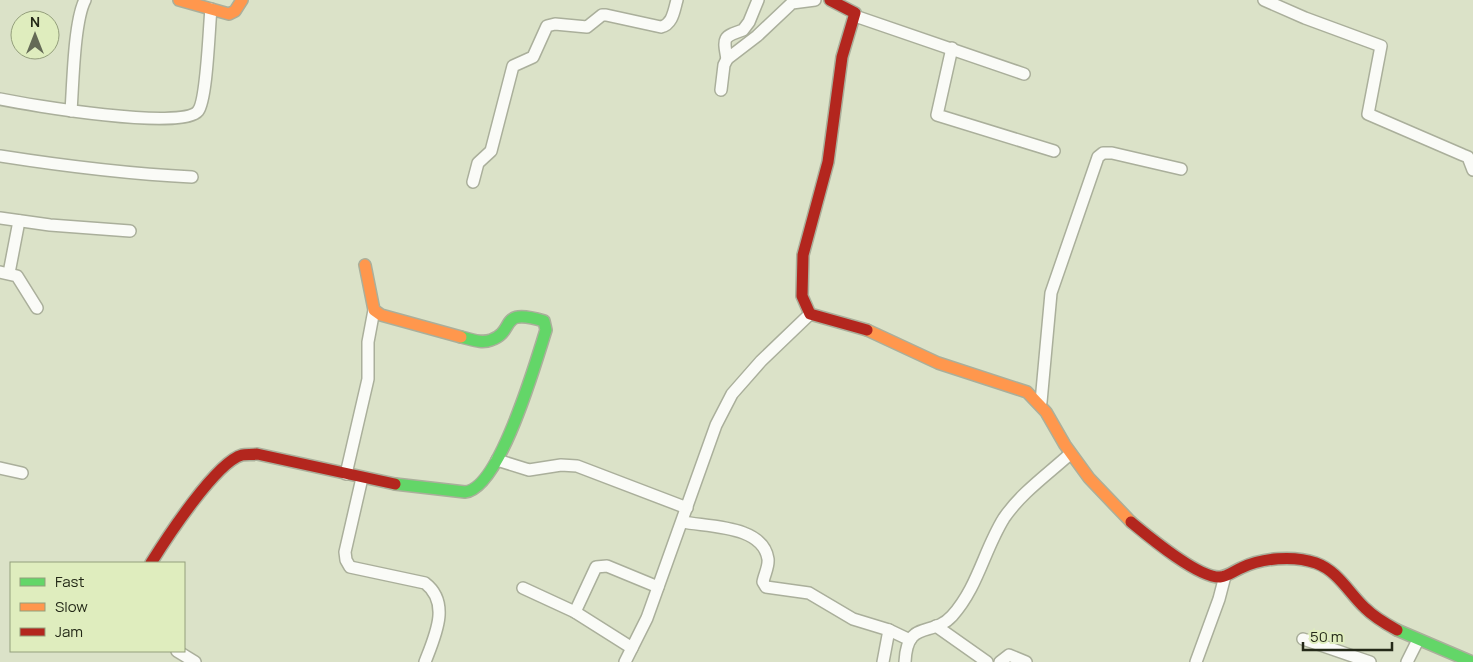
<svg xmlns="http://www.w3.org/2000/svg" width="1473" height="662" viewBox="0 0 1473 662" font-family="Manrope,sans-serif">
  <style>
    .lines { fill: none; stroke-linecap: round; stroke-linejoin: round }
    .street-casing { stroke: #aaaf9b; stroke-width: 14 }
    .fast-casing { stroke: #aaaf9b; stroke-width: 14 }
    .slow-casing { stroke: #aaaf9b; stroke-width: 14 }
    .jam-casing { stroke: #aaaf9b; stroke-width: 14 }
    .street { stroke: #fafbf7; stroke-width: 11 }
    .fast { stroke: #63d668; stroke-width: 11 }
    .slow { stroke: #ff974d; stroke-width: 11 }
    .jam { stroke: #b3261e; stroke-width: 11 }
  </style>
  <rect width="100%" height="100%" fill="#dbe2c8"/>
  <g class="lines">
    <defs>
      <g id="street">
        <polyline points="1264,0 1305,18 1381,46 1368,114 1463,155 1468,157 1473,170"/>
        <polyline points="855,16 1024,74"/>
        <polyline points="952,48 937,115 1054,151"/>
        <path d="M727,59c-4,-22 -4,-22 16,-29l6,-8 9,-22"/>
        <polyline points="721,90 724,65 727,59 757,36 792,3 815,0"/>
        <path d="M0,99c29,6 183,32 198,12 9,-11 11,-84 13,-102"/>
        <path d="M71,111c2,-27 3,-90 14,-111"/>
        <path d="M0,156c64,10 127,18 192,21"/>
        <path d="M473,182l5,-19 13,-12 22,-85 20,-9 14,-31 8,-2 32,3 15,-12h4l55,12c12,-3 13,-17 16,-27"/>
        <polyline points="0,218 50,225 130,231"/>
        <polyline points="0,272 17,276 37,308"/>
        <polyline points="9,273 19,221"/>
        <polyline points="1041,402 1051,293 1098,157 1103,153 1112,153 1181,169"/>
        <polyline points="497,460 529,470 561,465 577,466 687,508"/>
        <polyline points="0,468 22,473"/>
        <polyline points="346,474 368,379 368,342 374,310"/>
        <path d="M362,478l-17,74 1,8 4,7 75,16c26,20 10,53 0,79"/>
        <path d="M683,522c25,5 80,3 85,37 1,8 -4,16 -5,23l3,5 43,6 44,26 36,11 21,10"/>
        <polyline points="523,588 575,612 632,648"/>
        <polyline points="575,612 596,567 607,566 658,587"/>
        <polyline points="936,626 987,662"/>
        <polyline points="1303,639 1370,662"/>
        <polyline points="177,651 195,662"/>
        <polyline points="625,662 647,618 716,425 732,394 761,361 810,314"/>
        <polyline points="883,662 889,630"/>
        <path d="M905,662c2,-44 27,-24 47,-46 26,-29 32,-66 52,-98 17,-25 44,-44 66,-64"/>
        <polyline points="1000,662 1009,655 1026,662"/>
        <polyline points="1196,662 1219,599 1225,576"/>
        <polyline points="1407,662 1418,640"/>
      </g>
      <g id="fast">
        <path d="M395,484l70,8c35,-3 71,-131 81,-162l-2,-9c-47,-14 -27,10 -53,19 -10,4 -20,-1 -30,-3"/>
        <polyline points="1397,630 1472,662"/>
      </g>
      <g id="slow">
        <polyline points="179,0 229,14 235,11 242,0"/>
        <polyline points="365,265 374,310 381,315 461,337"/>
        <polyline points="867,330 938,363 1027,392 1046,412 1065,445 1089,478 1131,522"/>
      </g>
      <g id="jam">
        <polyline points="830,0 855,13 842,57 828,162 803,255 802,296 810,314 867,330"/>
        <path d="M1131,522c17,14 67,56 89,55 8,-1 14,-6 21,-9 21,-10 52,-13 75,-5 22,8 33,30 49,45 9,9 21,16 32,22"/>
        <path d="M151,563c15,-24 65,-101 91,-108 4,-1 10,0 15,-1l138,30"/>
      </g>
    </defs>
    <use href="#street" class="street-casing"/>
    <use href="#fast" class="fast-casing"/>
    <use href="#slow" class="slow-casing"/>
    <use href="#jam" class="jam-casing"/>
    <use href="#street" class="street"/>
    <use href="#fast" class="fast"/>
    <use href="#slow" class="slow"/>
    <use href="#jam" class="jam"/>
  </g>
  <rect x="10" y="562" width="175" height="90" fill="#dfedbe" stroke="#949f7c"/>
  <rect x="20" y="578" width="25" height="8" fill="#63d668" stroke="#949f7c"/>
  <text x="55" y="587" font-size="15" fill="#242918">Fast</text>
  <rect x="20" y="603" width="25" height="8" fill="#ff974d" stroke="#949f7c"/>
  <text x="55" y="612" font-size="15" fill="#242918">Slow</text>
  <rect x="20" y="628" width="25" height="8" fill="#b3261e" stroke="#949f7c"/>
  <text x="55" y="637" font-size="15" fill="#242918">Jam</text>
  <g transform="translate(35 35)"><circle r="24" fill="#dfedbe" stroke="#949f7c"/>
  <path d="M0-4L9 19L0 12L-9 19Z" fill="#646a56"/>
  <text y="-8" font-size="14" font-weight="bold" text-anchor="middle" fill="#242918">N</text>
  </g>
  <path d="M1303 642v8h89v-8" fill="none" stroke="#242918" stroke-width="2.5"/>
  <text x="1310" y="642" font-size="15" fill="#242918" stroke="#dfedbe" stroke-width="4" paint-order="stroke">50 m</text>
</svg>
